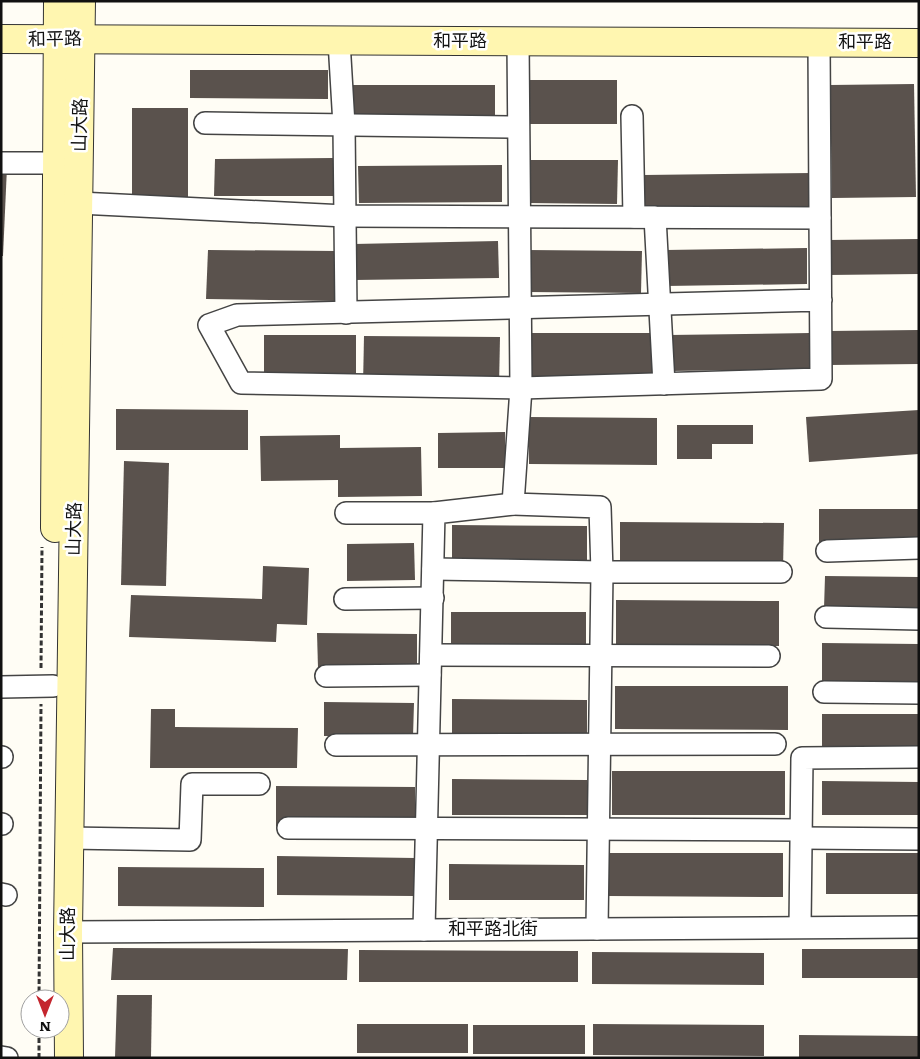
<svg xmlns="http://www.w3.org/2000/svg" width="920" height="1059" viewBox="0 0 920 1059" font-family="Literata,'Noto Sans SC',serif">
  <style>
    .building { fill: #5a524d }
    .lines { fill: none; stroke-linecap: round; stroke-linejoin: round }
    .street-casing { stroke: #444; stroke-width: 24 }
    .secondary-casing { stroke: #333; stroke-width: 30 }
    .path { stroke: #333; stroke-width: 3; stroke-dasharray: 5 2.5; stroke-linecap: butt }
    .street { stroke: #fff; stroke-width: 21 }
    .secondary { stroke: #fff6b0; stroke-width: 28 }
    .labels { text-anchor: middle; stroke-width: 5; stroke-linejoin: round; paint-order: stroke }
    .street-label { font-size: 18px; fill: #111; stroke: #fff }
  </style>
  <rect width="100%" height="100%" fill="#fffdf5"/>
  <g class="building">
    <polygon points="190,70 328,70 328,99 190,98"/>
    <rect x="526" y="80" width="91" height="44"/>
    <polygon points="914,84 916,197 832,198 830,85"/>
    <polygon points="351,85 495,85 495,122 352,123"/>
    <rect x="132" y="108" width="56" height="89"/>
    <polygon points="333,158 333,196 214,196 215,159"/>
    <polygon points="527,160 618,160 617,204 526,203"/>
    <polygon points="502,165 502,202 359,203 358,166"/>
    <polygon points="1,167 7,167 3,256 1,256"/>
    <polygon points="813,173 813,209 645,212 644,175"/>
    <polygon points="919,239 919,274 828,275 827,240"/>
    <polygon points="498,241 499,278 354,280 354,244"/>
    <polygon points="807,248 807,284 666,286 666,250"/>
    <polygon points="208,250 336,251 336,301 206,299"/>
    <polygon points="527,250 642,251 641,293 527,292"/>
    <polygon points="919,330 919,364 830,365 829,331"/>
    <rect x="527" y="333" width="128" height="47"/>
    <polygon points="810,333 810,369 669,371 669,335"/>
    <rect x="264" y="335" width="92" height="49"/>
    <polygon points="364,336 500,337 499,387 363,386"/>
    <polygon points="116,409 248,410 248,450 116,450"/>
    <polygon points="919,410 919,454 809,462 806,417"/>
    <polygon points="529,417 657,418 657,465 529,464"/>
    <polygon points="677,425 753,425 753,444 712,444 712,459 677,459"/>
    <polygon points="505,432 505,468 438,468 438,433"/>
    <polygon points="340,435 340,448 421,447 422,496 338,497 338,480 261,481 260,436"/>
    <polygon points="124,461 169,463 166,586 121,585"/>
    <rect x="819" y="509" width="100" height="33"/>
    <polygon points="620,522 784,523 783,568 620,567"/>
    <polygon points="452,525 587,526 587,562 452,561"/>
    <polygon points="414,543 415,580 347,581 347,544"/>
    <polygon points="263,566 309,568 307,625 277,624 276,642 129,637 131,595 262,599"/>
    <polygon points="825,576 919,577 919,609 824,609"/>
    <polygon points="616,600 779,601 779,646 616,645"/>
    <polygon points="451,612 586,612 586,648 451,647"/>
    <polygon points="317,633 417,634 417,667 318,668"/>
    <polygon points="822,643 919,644 919,685 822,684"/>
    <polygon points="615,686 788,686 788,730 615,729"/>
    <polygon points="452,699 587,700 587,736 452,735"/>
    <polygon points="324,702 414,703 413,737 324,736"/>
    <polygon points="151,709 175,709 175,727 298,728 297,768 150,768"/>
    <rect x="822" y="714" width="97" height="33"/>
    <rect x="612" y="771" width="173" height="44"/>
    <polygon points="452,779 587,780 587,815 452,815"/>
    <polygon points="822,781 919,782 919,815 822,815"/>
    <polygon points="276,786 415,787 415,826 276,826"/>
    <polygon points="609,853 783,853 783,897 609,896"/>
    <rect x="826" y="853" width="93" height="41"/>
    <polygon points="277,856 415,858 414,896 277,895"/>
    <polygon points="449,864 584,865 584,900 449,900"/>
    <polygon points="118,867 264,868 264,907 118,906"/>
    <polygon points="113,948 348,949 347,980 111,980"/>
    <rect x="802" y="949" width="117" height="29"/>
    <polygon points="359,950 578,951 578,982 359,982"/>
    <polygon points="592,952 764,953 764,985 592,984"/>
    <polygon points="117,995 152,995 151,1058 115,1058"/>
    <rect x="357" y="1024" width="111" height="29"/>
    <polygon points="593,1024 764,1025 764,1056 593,1055"/>
    <rect x="473" y="1025" width="112" height="29"/>
    <polygon points="799,1035 919,1036 919,1058 799,1058"/>
  </g>
  <g class="lines">
    <defs>
      <g id="street">
        <polyline points="339,41 344,125 346,313"/>
        <polyline points="518,41 521,388 513,504 600,507 602,572 597,929"/>
        <polyline points="819,42 821,379 521,388 241,383 209,325 237,315 821,300"/>
        <polyline points="632,116 634,217 655,217 664,384"/>
        <polyline points="205,123 518,127"/>
        <polyline points="1,163 58,163"/>
        <polyline points="79,203 345,216 820,218"/>
        <polyline points="346,513 434,513"/>
        <polyline points="827,551 919,548"/>
        <polyline points="433,569 602,572 781,572"/>
        <polyline points="345,599 433,598"/>
        <polyline points="826,617 919,619"/>
        <polyline points="431,655 769,656"/>
        <polyline points="326,676 430,675"/>
        <polyline points="1,687 53,686"/>
        <polyline points="824,692 919,693"/>
        <polyline points="336,745 775,744"/>
        <polyline points="1,757 2,757"/>
        <polyline points="1,824 2,824"/>
        <polyline points="288,828 800,830"/>
        <polyline points="69,838 190,840 192,784 259,784"/>
        <polyline points="801,838 919,839"/>
        <polyline points="1,894 6,895"/>
        <polyline points="800,927 802,758 919,757"/>
        <polyline points="424,930 434,513 513,504"/>
        <polyline points="68,932 919,927"/>
        <polyline points="1,1057 7,1058"/>
      </g>
      <g id="secondary">
        <polyline points="1,39 919,43"/>
        <polyline points="55,528 58,1"/>
        <polyline points="69,1058 68,932 81,1"/>
      </g>
    </defs>
    <use href="#street" class="street-casing"/>
    <use href="#secondary" class="secondary-casing"/>
    <g class="path">
      <polyline points="41,668 42,547"/>
      <polyline points="39,999 41,704"/>
      <polyline points="39,1058 39,1029"/>
    </g>
    <use href="#street" class="street"/>
    <use href="#secondary" class="secondary"/>
  </g>
  <g class="labels">
    <g class="street-label">
      <text transform="translate(55 39) rotate(-1)" y="6">和平路</text>
      <text x="460" y="47">和平路</text>
      <text x="865" y="48">和平路</text>
      <text transform="translate(80 125) rotate(-89)" y="6">山大路</text>
      <text transform="translate(74 529) rotate(-89)" y="6">山大路</text>
      <text x="493" y="935">和平路北街</text>
      <text transform="translate(68 934) rotate(-90)" y="6">山大路</text>
    </g>
  </g>
  <rect width="920" height="1059" fill="none" stroke="#111111" stroke-width="5"/>
  <g transform="translate(45 1014) rotate(180)"><circle r="24" fill="#ffffff" stroke="#a0a0a0"/>
  <path d="M0-4L9 19L0 12L-9 19Z" fill="#c4262e"/>
  <text y="-8" font-size="14" font-weight="bold" text-anchor="middle" fill="#111111">N</text>
  </g>
</svg>
